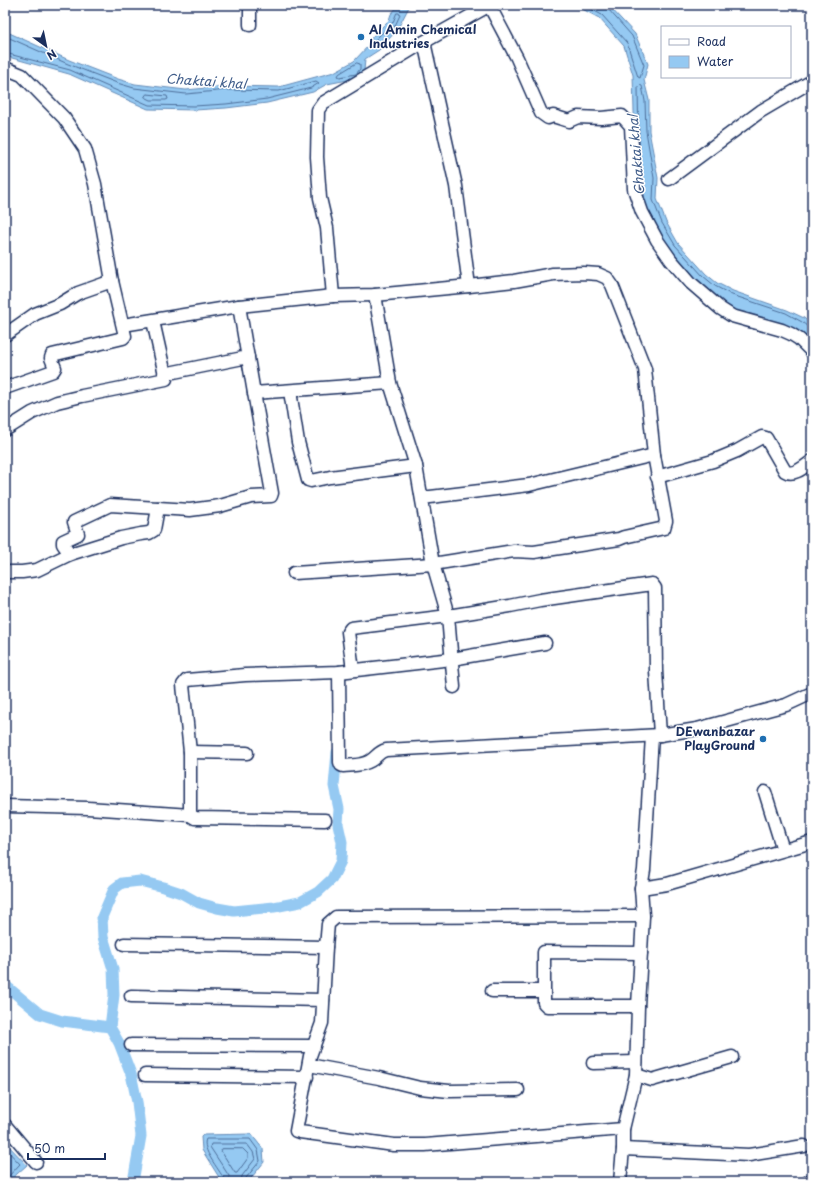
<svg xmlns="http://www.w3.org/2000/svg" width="817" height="1187" viewBox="0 0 817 1187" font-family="'Playpen Sans',sans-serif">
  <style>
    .water { fill: #95c9f2; stroke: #648bb7 }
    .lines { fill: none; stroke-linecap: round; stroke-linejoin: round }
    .shore { stroke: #4c6d99; stroke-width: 1 }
    .canal { stroke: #95c9f2; stroke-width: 11 }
    .minor-casing { stroke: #1b2f5e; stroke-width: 15 }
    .minor { stroke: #fff; stroke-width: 12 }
    .poi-dot { fill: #1f6fb2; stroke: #fff; stroke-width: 1.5 }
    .labels { text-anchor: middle; stroke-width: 3; stroke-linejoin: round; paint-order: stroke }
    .poi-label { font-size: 12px; font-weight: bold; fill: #1b2f5e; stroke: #fff; text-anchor: start }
    .water-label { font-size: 13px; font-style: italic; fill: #405d8a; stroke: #fff }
  </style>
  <rect width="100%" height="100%" fill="#fff"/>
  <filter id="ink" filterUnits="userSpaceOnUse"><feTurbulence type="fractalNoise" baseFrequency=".025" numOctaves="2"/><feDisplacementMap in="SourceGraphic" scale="8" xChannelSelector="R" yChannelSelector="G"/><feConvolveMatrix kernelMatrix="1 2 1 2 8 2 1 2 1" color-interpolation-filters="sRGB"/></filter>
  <g filter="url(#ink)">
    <g class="water">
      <polygon points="399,5 410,5 397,30 379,50 365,59 364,71 358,78 327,84 313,92 267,103 226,108 195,110 148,109 69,74 5,56 5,31 69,60 118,79 135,84 186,90 227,86 279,87 334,72 354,61 370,44 372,37 389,20 391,14"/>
      <polygon points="575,5 608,5 635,34 648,64 644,80 649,100 649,131 658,178 657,199 666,222 678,243 706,274 717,283 733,291 787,310 804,318 812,325 812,348 743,317 699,288 660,241 641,206 635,148 633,75 624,46 599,18"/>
      <polygon points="251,1134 263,1149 264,1162 248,1182 222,1182 202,1150 201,1137 203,1135"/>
      <polygon points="5,1142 27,1165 8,1182 5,1182"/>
    </g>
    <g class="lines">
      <g class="shore">
        <polyline points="583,5 602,15 627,43 638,77 640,78 644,65 632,36 608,9 607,5"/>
        <polygon points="397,13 399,13 400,15 394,28 377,45 375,46 374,44 376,39 393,22"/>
        <polyline points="5,36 68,64 117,83 134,88 186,94 227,90 279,91 316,81 319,83 311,88 267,99 226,104 194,106 149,105 70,70 5,53"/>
        <polygon points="357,63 360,64 360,69 356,74 340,77 338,76 339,74"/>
        <polygon points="147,94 167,96 168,99 166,100 151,100 145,97"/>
        <polyline points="644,196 639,148 638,87 640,85 642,86 645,101 646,131 654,178 653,200 662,223 675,245 703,276 715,286 732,295 786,313 802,322 808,327 812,327"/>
        <polyline points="5,1148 20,1164 7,1178 6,1182"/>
        <polygon points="243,1149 248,1154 248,1158 237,1173 235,1173 221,1151 222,1149"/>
        <path d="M225,1182l-1,-3c-5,-10 -23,-30 -18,-40h44l8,11 2,11 -14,17v4"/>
        <polyline points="230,1182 229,1176 210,1147 211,1144 247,1144 253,1152 255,1159 242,1176 241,1182"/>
      </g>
      <g class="canal">
        <polyline points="5,985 40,1014 62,1021 110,1027"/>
        <polyline points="110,1027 114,995 113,969 103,937 102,917 114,889 122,883 140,881 163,887 181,893 199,903 217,908 234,911 274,907 300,902 318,892 332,879 341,861 342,842 338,824 339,809 334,786 337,752"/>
        <polyline points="110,1027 119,1043 131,1074 137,1102 141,1136 133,1182"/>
      </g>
      <defs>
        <g id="minor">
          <polyline points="250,5 250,25"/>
          <polyline points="489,5 517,58 541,113 548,118 553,116 569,121 578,117 601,118 622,116 631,126 634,189 642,212 657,240 671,260 691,283 721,309 732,316 782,330 791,334 799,339 812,352"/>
          <polyline points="424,42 456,186 469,286"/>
          <polyline points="5,68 22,75 64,118 85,149 95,184 112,281 125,336 123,338 52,355 51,358 55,368 53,371 5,388"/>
          <polyline points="669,179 761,111 812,81"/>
          <polyline points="375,295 390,383"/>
          <polyline points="333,296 327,228 320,198 317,157 318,110 323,103 424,42 490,5"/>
          <polyline points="239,306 254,393 390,383 416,466 433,564 448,616 454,687"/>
          <polyline points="123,325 239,306 333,296 375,295 469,286 514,281 553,274 584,273 598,274 607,278 612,285 645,369 654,455 666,521 664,528 624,537 619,539 534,552 514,551 433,564 294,573"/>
          <polyline points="5,335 35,314 60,304 78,293 112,281"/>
          <polyline points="164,374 248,357"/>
          <polyline points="290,391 298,442 308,480 311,481 330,477 416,466"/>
          <polyline points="5,430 32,413 57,402 82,396 166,379 153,321"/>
          <path d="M657,477l56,-16 24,-10 25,-14 4,1 19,33c9,6 20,-5 27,-10"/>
          <polyline points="422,498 529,485 654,455"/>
          <polyline points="70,554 63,544 63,541 78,534 74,522 110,505 190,510 220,506 251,497 271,496 272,493 254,393"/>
          <polyline points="5,572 22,572 37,570 70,554 121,538 141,534 149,533 154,530 158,508"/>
          <polyline points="353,670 348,632 351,628 448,616 510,606 540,600 652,584 655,588 656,671 660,735"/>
          <path d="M339,672l1,90 1,3 2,1c9,-1 19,0 27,-5 7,-4 8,-9 16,-11l274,-15 37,-6 89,-24 26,-12"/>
          <polyline points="190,752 247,753"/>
          <polyline points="765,792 783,850"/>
          <polyline points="5,806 88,808 190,815 190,752 183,685 187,680 245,675 339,672 452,659 545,643"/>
          <polyline points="190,815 195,818 325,820"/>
          <polyline points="641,888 667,884 812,842"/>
          <polyline points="124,944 326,947"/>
          <polyline points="492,991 544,991"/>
          <polyline points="131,996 323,1000"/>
          <polyline points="638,1006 547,1006 544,1003 544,952 641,953"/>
          <polyline points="131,1045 314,1046"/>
          <polyline points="593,1063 636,1062"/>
          <polyline points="309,1065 379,1078 420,1088 449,1091 518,1090"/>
          <polyline points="145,1075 307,1077"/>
          <polyline points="636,1075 652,1080 732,1057"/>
          <polyline points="5,1125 36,1162"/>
          <polyline points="623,1129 425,1145 394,1145 300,1132 296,1131 310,1056 322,1023 326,947 328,924 336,917 643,916"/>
          <polyline points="623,1149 749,1155 804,1146"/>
          <polyline points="620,1182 623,1149 623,1129 636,1075 638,1006 643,916 641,888 644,870 652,736"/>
          <polyline points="808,1182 812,1180"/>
        </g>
      </defs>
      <use href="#minor" class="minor-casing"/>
      <use href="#minor" class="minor"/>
    </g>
  </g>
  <g class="poi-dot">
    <circle cx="361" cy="37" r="4"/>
    <circle cx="763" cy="739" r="4"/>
  </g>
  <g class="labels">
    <g class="poi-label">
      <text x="369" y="34">Al Amin Chemical<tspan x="369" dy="14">Industries</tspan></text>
      <text x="755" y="736" text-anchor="end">DEwanbazar<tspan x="755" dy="14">PlayGround</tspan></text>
    </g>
    <g class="water-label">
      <text transform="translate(206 81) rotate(4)" y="5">Chaktai khal</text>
      <text transform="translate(636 155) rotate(-95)" y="5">Chaktai khal</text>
    </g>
  </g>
  <rect width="817" height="1187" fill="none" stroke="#fff" stroke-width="20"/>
  <rect x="10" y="10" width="797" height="1167" fill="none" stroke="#1b2f5e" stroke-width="1.5" filter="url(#ink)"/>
  <rect x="661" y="26" width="130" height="52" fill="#ffffff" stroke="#a4acbf"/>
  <rect x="669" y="39" width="20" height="6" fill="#ffffff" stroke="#a4acbf"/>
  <text x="697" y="46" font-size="12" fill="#1b2f5e">Road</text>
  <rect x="669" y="56" width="20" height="12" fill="#95c9f2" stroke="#a4acbf"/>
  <text x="697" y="66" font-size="12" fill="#1b2f5e">Water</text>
  <g transform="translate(46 46) rotate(147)" stroke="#ffffff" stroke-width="3" paint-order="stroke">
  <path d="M0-3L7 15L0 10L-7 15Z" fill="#1b2f5e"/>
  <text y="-6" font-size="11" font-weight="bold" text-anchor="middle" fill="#1b2f5e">N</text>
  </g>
  <path d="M28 1153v6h77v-6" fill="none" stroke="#1b2f5e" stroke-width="2"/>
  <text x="34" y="1153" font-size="12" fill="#1b2f5e" stroke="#ffffff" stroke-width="3" paint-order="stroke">50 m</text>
</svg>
